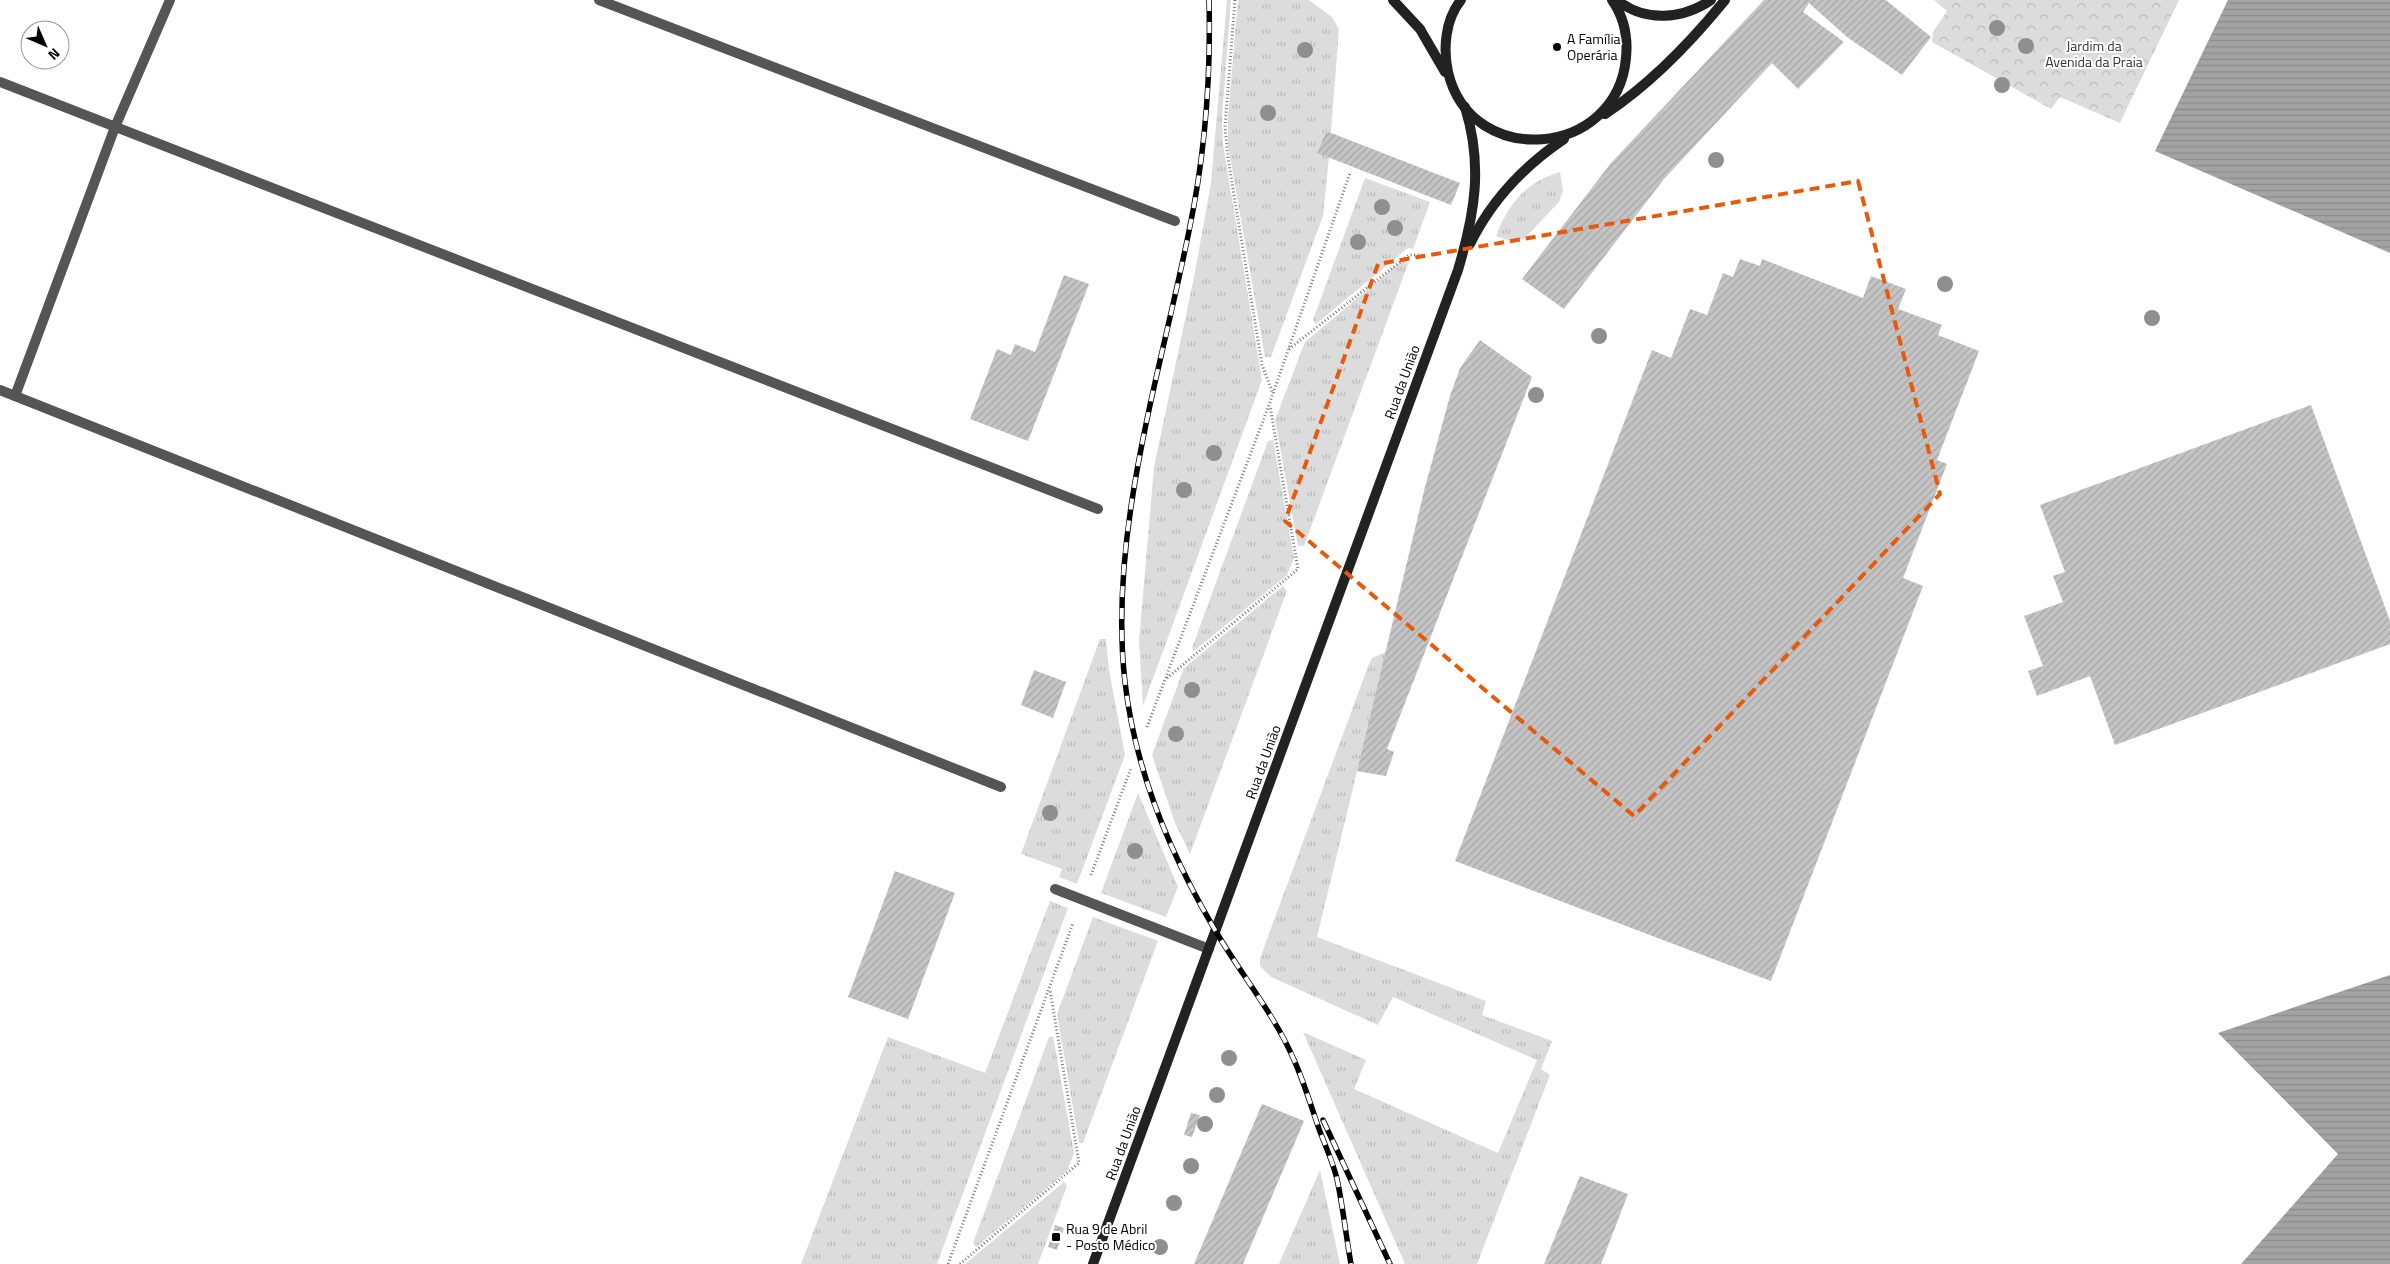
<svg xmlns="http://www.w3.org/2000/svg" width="2390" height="1264" viewBox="0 0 2390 1264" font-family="'Titillium Web',sans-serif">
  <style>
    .grass { fill: url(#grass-tufts) }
    .park { fill: url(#park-crowns) }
    .water { fill: url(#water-rules) }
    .building { fill: url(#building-hatch) }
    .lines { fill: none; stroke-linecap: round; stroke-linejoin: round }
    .path { stroke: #777; stroke-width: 3; stroke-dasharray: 1 2.5; stroke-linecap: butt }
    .lane { stroke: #555; stroke-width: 10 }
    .street { stroke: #555; stroke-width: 10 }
    .secondary { stroke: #222; stroke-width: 10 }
    .rail-casing { stroke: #000; stroke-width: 5.5 }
    .rail { stroke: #fff; stroke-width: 4; stroke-dasharray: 11; stroke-linecap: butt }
    .tree { fill: #8f8f8f }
    .marked { fill: none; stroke: #e8590c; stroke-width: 4; stroke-dasharray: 10 6; stroke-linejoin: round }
    .poi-dot { fill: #000; stroke: #fff; stroke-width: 2 }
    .labels { text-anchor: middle; stroke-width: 4; stroke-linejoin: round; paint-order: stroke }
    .poi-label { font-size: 14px; fill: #000; stroke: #fff; text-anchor: start }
    .park-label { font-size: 14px; fill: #333; stroke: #fff }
    .street-label { font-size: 14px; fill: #000; stroke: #fff }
  </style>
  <defs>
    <pattern id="grass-tufts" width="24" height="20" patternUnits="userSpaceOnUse" patternTransform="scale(1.25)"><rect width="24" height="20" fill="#dcdcdc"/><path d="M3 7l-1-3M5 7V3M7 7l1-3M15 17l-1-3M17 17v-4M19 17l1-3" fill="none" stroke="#bbb"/></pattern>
    <pattern id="park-crowns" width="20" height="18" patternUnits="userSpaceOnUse" patternTransform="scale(1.25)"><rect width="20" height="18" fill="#dcdcdc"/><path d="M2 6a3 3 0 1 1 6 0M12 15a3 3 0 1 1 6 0" fill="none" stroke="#bbb"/></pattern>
    <pattern id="water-rules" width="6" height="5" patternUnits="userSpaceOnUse" patternTransform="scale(1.25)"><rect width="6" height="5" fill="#a3a3a3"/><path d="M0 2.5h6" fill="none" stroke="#8b8b8b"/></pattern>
    <pattern id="building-hatch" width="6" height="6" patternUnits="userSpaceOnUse" patternTransform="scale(1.25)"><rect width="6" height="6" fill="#c4c4c4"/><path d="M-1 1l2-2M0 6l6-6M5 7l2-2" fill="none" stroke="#a7a7a7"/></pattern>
  </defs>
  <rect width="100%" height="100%" fill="#fff"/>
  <g class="grass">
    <polygon points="1227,0 1231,0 1222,118 1223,144 1262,380 1143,706 1139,641 1154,467 1194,277 1211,183"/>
    <polygon points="1238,0 1309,0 1332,17 1339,29 1331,132 1326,131 1317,152 1329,157 1323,216 1271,357 1265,357 1228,145 1228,117"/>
    <path d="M1560,172l3,19 -4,11 -34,36 -11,4 -18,-6c12,-32 30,-54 64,-64z"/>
    <polygon points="1365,178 1430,202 1413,249 1408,248 1316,324 1313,320"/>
    <polygon points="1404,259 1408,264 1304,546 1298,546 1275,420 1305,342"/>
    <polygon points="1273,440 1294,558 1287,575 1194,651 1192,648 1268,441"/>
    <polygon points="1283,586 1287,591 1190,854 1175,823 1152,755 1184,668"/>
    <polygon points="1100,639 1106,639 1109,670 1125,755 1077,884 1059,877 1062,869 1021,854"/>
    <polygon points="1386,652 1317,937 1486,1001 1482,1015 1552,1041 1541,1069 1550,1075 1477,1264 1405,1264 1303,1032 1366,1060 1354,1089 1498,1153 1537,1060 1393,997 1378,1025 1271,977 1260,966 1260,958 1369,664 1372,658"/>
    <polygon points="1138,793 1178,887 1166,917 1101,893"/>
    <polygon points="1050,901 1068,908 937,1264 801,1264 888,1037 985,1073"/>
    <polygon points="1093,917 1158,941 1083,1143 1079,1143 1057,1014"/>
    <polygon points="1053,1036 1074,1153 1067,1171 976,1247 973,1243 1049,1037"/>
    <polygon points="1320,1170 1340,1264 1279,1264"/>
    <polygon points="1064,1182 1067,1186 1038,1264 965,1264"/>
  </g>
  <polygon class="park" points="1934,0 2179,0 2120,123 2060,97 2051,109 1932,42 1933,32 1947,11"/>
  <g class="water">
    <polygon points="2228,0 2390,0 2390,253 2155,151"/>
    <polygon points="2390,975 2390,1264 2241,1264 2338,1154 2218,1033"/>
  </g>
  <g class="building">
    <polygon points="1764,0 1886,0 1931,37 1902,75 1847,37 1809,3 1803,12 1844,42 1798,89 1772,63 1664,179 1564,309 1522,279 1611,163"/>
    <polygon points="1326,131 1460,183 1451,205 1317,153"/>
    <polygon points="1740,259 1760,266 1762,259 1863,298 1871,276 1906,289 1898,309 1942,325 1938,335 1979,351 1937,460 1947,464 1903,578 1923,586 1771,981 1455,861 1652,350 1671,358 1690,309 1707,315 1723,273 1733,277"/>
    <polygon points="1064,275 1089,284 1028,441 970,419 997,349 1011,355 1015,344 1035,352"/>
    <polygon points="1480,340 1532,377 1387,749 1394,752 1386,776 1357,771 1425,487 1450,396 1460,368"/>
    <polygon points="2311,405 2390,621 2390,644 2115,745 2090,676 2037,696 2028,671 2043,666 2024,616 2063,602 2053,576 2065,572 2040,505"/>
    <polygon points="1034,670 1066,682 1053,718 1021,705"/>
    <polygon points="895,871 955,893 908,1019 848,997"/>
    <polygon points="1262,1104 1304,1121 1243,1264 1194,1264"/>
    <polygon points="1191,1113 1200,1115 1192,1137 1184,1135"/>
    <polygon points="1580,1176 1628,1194 1601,1264 1544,1264"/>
    <polygon points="1055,1225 1064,1228 1057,1250 1048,1247"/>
  </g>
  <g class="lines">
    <g class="path">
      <polyline points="1235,0 1225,127 1228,158 1262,365 1273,394"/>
      <polyline points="1289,349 1409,255 1422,255"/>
      <polyline points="1167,678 1298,569 1270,406"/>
      <polyline points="1147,727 1269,405 1350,173"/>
      <polyline points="1091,875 1131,768"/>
      <polyline points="948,1264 1073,923"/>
      <polyline points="960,1264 1079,1163 1050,990"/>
    </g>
    <polyline class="lane" points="1055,889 1209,949"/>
    <g class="street">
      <polyline points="599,0 1175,221"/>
      <polyline points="0,82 1098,509"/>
      <polyline points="0,390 1001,787"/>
      <polyline points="15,396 115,127 170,0"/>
    </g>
    <g class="secondary">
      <polyline points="1393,0 1420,29 1445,72"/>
      <path d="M1461,0c-16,20 -18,49 -13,72 23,98 169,86 178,-14 2,-20 -2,-41 -14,-58"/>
      <path d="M1617,0c28,23 66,19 94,0"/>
      <path d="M1605,114c47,-31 85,-71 120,-114"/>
      <path d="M1470,244c21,-43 54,-78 94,-105"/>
      <path d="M1093,1264l365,-994c17,-57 25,-105 7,-163"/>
    </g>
    <defs>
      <g id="rail">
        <path d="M1209,0c2,77 -4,155 -20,231 -29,144 -81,304 -64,451 10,88 45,172 90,248 25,43 60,85 79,130 10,22 17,46 25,69 6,16 14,33 18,50 6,28 9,57 14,85"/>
        <polyline points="1323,1120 1390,1264"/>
      </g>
    </defs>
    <use href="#rail" class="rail-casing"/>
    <use href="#rail" class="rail"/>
  </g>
  <g class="tree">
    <circle cx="1997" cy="28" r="8"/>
    <circle cx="2026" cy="46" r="8"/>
    <circle cx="1305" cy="50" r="8"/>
    <circle cx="2002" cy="85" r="8"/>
    <circle cx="1268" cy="113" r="8"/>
    <circle cx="1716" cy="160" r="8"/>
    <circle cx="1382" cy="207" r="8"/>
    <circle cx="1395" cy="228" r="8"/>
    <circle cx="1358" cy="242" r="8"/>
    <circle cx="1945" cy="284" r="8"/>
    <circle cx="2152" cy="318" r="8"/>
    <circle cx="1599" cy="336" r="8"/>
    <circle cx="1536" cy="395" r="8"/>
    <circle cx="1214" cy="453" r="8"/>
    <circle cx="1184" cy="490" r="8"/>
    <circle cx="1192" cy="690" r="8"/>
    <circle cx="1176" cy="734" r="8"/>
    <circle cx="1050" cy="813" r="8"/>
    <circle cx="1135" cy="851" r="8"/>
    <circle cx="1229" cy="1058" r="8"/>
    <circle cx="1217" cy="1095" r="8"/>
    <circle cx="1205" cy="1124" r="8"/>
    <circle cx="1191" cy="1166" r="8"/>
    <circle cx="1174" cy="1203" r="8"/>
    <circle cx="1160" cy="1247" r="8"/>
  </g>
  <path class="marked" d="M1858,181l82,313 -306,322 -349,-295 93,-257z"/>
  <g class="poi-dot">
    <circle cx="1557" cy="47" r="5"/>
    <rect x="1051" y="1232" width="10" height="10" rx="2.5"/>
  </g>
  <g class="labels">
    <g class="poi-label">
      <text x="1567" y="44">A Família<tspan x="1567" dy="16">Operária</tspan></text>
      <text x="1066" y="1234">Rua 9 de Abril<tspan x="1066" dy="16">- Posto Médico</tspan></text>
    </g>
    <g class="park-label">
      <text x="2094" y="51">Jardim da<tspan x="2094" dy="16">Avenida da Praia</tspan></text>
    </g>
    <g class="street-label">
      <text transform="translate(1402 382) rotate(-70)" y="5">Rua da União</text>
      <text transform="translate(1263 762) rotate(-70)" y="5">Rua da União</text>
      <text transform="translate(1123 1143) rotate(-70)" y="5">Rua da União</text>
    </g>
  </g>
  <g transform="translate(45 45) rotate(135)"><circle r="24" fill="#ffffff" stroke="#999999"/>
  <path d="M0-4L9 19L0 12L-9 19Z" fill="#000000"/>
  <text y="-8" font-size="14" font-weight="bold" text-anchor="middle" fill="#000000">N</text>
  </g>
</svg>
